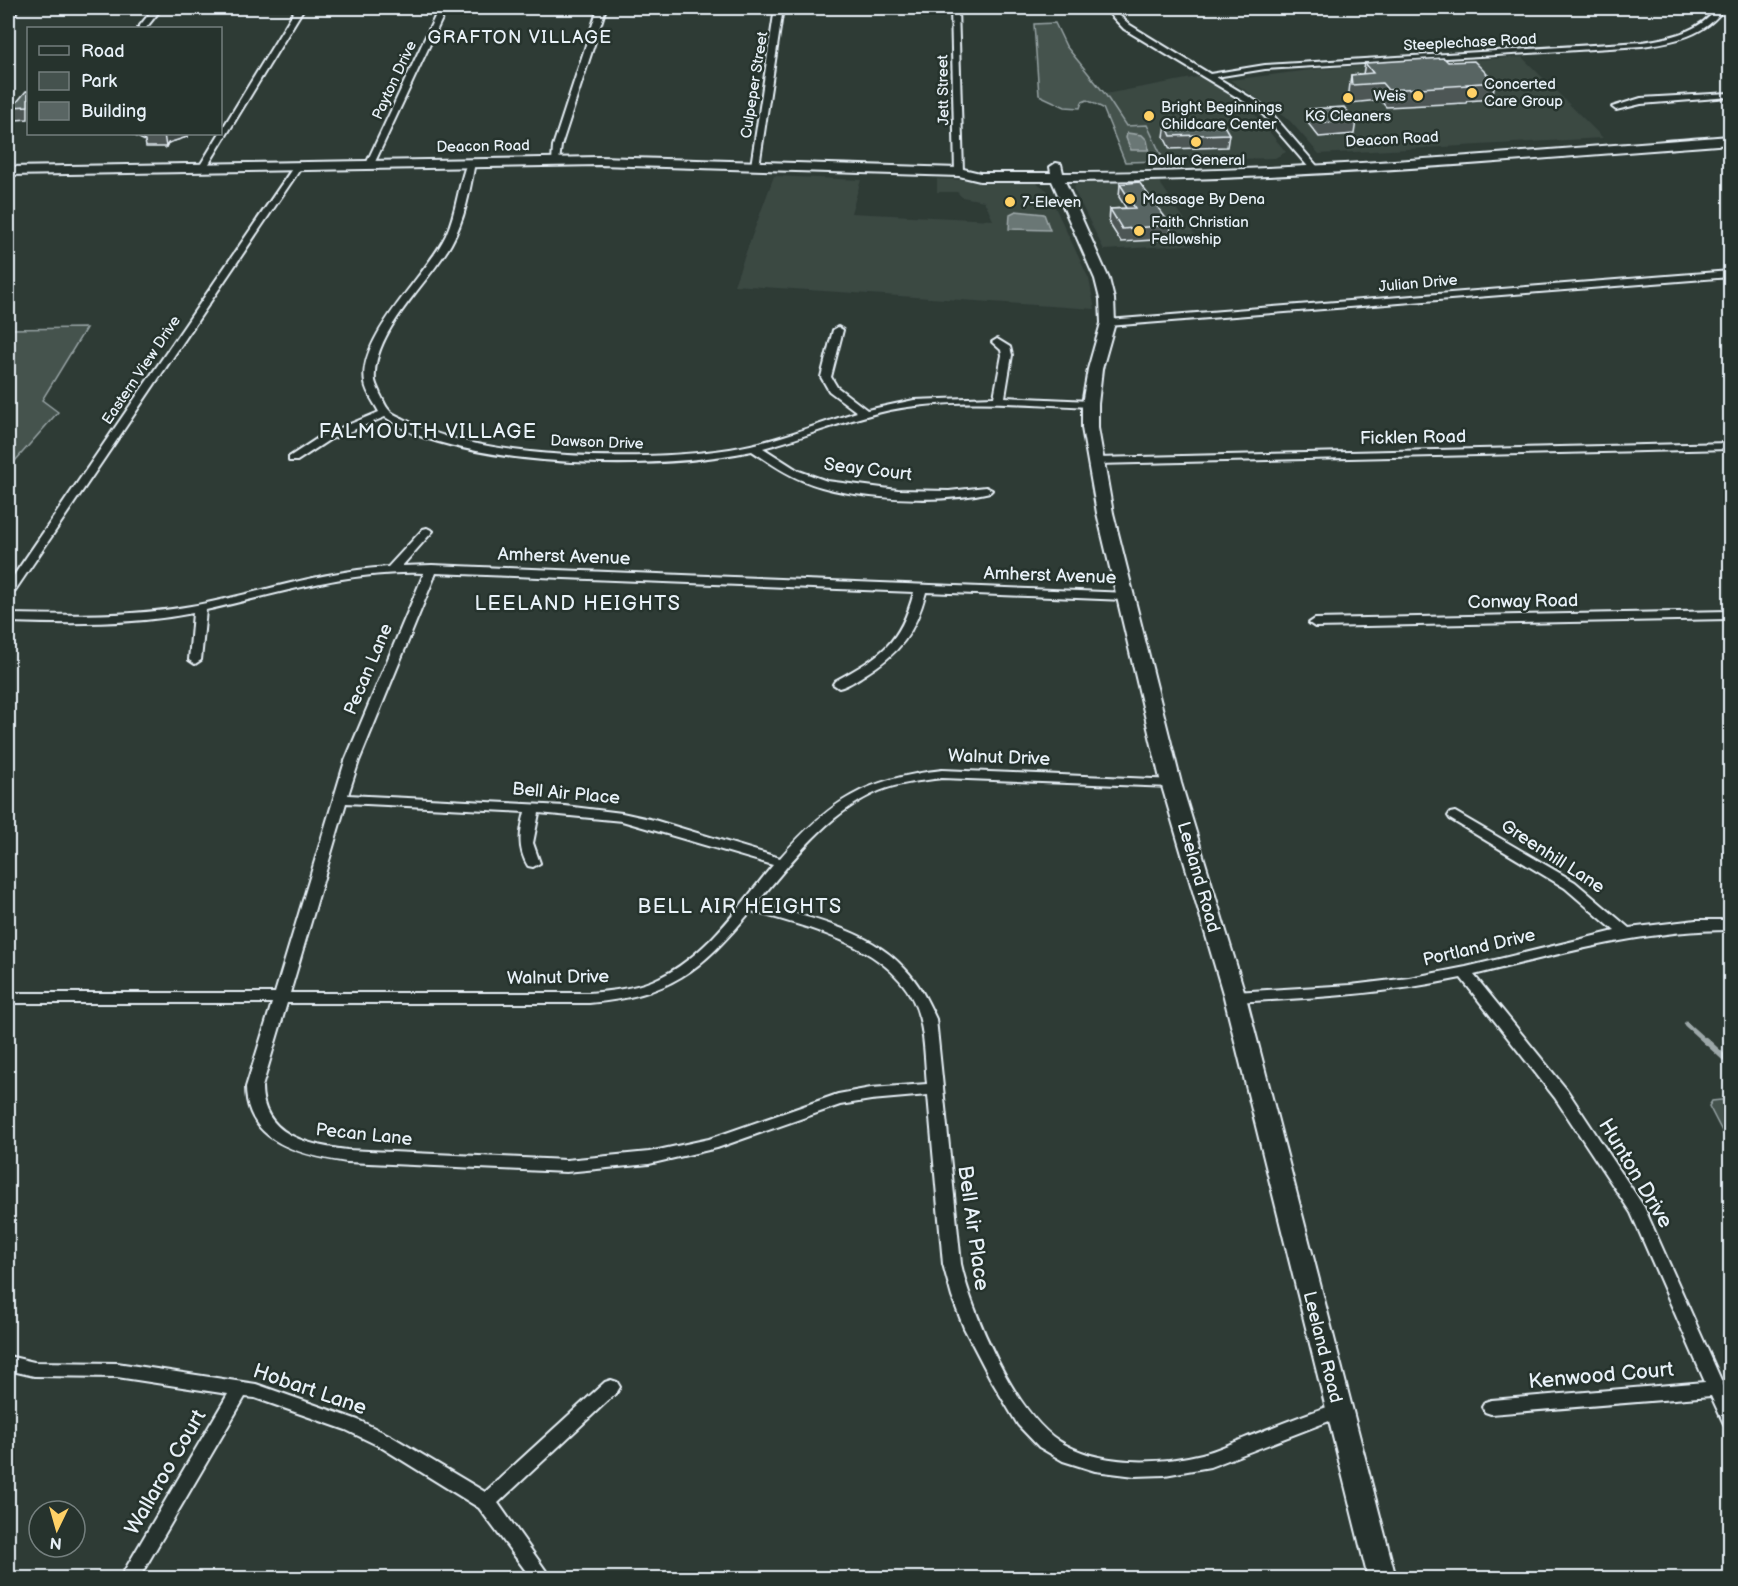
<svg xmlns="http://www.w3.org/2000/svg" width="1738" height="1586" viewBox="0 0 1738 1586" font-family="'Balsamiq Sans',sans-serif">
  <style>
    .built { fill: #3b4843 }
    .green { fill: #45524e; stroke: #96a2a3; stroke-width: 1.5 }
    .water { fill: #6b7775; stroke: #9da8a9; stroke-width: 1.5 }
    .lines { fill: none; stroke-linecap: round; stroke-linejoin: round }
    .stream-far1 { stroke: #9da8a9; stroke-width: 4.5 }
    .stream { stroke: #9da8a9; stroke-width: 6 }
    .minor-casing { stroke: #e8f1f8; stroke-width: 4 }
    .secondary-casing { stroke: #e8f1f8; stroke-width: 4 }
    .minor { fill: #26332d; fill-rule: evenodd }
    .secondary { fill: #26332d; fill-rule: evenodd }
    .wall { fill: #4d5755; stroke: #e8f1f8; stroke-width: 1.5 }
    .shaded-wall { fill: #3e4745; stroke: #e8f1f8; stroke-width: 1.5 }
    .building { fill: #596563; stroke: #e8f1f8; stroke-width: 1.5 }
    .poi-dot { fill: #ffd166; stroke: #26332d; stroke-width: 2 }
    .labels { text-anchor: middle; stroke-width: 5; stroke-linejoin: round; paint-order: stroke }
    .far-street-label { font-size: 15px; fill: #e8f1f8; stroke: #26332d }
    .far-poi-label { font-size: 15px; fill: #e8f1f8; stroke: #26332d; text-anchor: start }
    .far-quarter-label { font-size: 18px; letter-spacing: 1.5px; fill: #e8f1f8; stroke: #26332d }
    .street-label { font-size: 18px; fill: #e8f1f8; stroke: #26332d }
    .neighbourhood-label { font-size: 20px; letter-spacing: 1.5px; fill: #e8f1f8; stroke: #26332d }
    .near-street-label { font-size: 21px; fill: #e8f1f8; stroke: #26332d }
  </style>
  <rect width="100%" height="100%" fill="#2e3b35"/>
  <filter id="ink" filterUnits="userSpaceOnUse"><feTurbulence type="fractalNoise" baseFrequency=".0167" numOctaves="2"/><feDisplacementMap in="SourceGraphic" scale="12" xChannelSelector="R" yChannelSelector="G"/><feConvolveMatrix kernelMatrix="1 2 1 2 8 2 1 2 1" color-interpolation-filters="sRGB"/></filter>
  <g filter="url(#ink)">
    <g class="built">
      <polygon points="1522,57 1603,138 1319,154 1290,121 1230,80 1318,69"/>
      <polygon points="1203,76 1252,111 1286,152 1275,158 1164,161 1147,125 1126,126 1105,94"/>
      <polygon points="774,176 861,180 851,213 993,220 984,201 962,197 957,192 937,192 937,179 1023,181 1037,183 1047,190 1089,279 1095,309 734,285"/>
      <polygon points="1089,180 1158,180 1201,244 1104,250 1074,190 1075,185"/>
    </g>
    <g class="green">
      <polygon points="1055,23 1066,46 1105,94 1126,126 1147,125 1164,161 1125,162 1103,108 1087,100 1082,102 1080,108 1065,107 1039,95 1034,24"/>
      <polygon points="86,328 42,400 58,412 8,469 8,329"/>
      <polygon points="1730,1099 1730,1141 1726,1139 1709,1106 1712,1101"/>
    </g>
    <g class="water">
      <polygon points="1127,133 1142,135 1147,140 1149,150 1131,150 1126,138"/>
      <polygon points="1016,211 1044,214 1050,230 1009,229 1010,214"/>
    </g>
    <g class="lines">
      <polyline class="stream-far1" points="1686,1024 1706,1042"/>
      <polyline class="stream" points="1705,1040 1730,1063"/>
      <defs>
        <g id="minor">
          <polygon points="11,8 19,8 11,18 8,18 8,12"/>
          <polygon points="154,8 162,8 146,28 138,28"/>
          <polygon points="296,8 304,8 207,167 200,169 199,167"/>
          <polygon points="439,8 447,8 374,164 367,166 366,164"/>
          <polygon points="598,8 606,8 561,146 559,161 552,163 553,146"/>
          <polygon points="775,8 783,8 759,166 755,169 751,166"/>
          <polygon points="951,8 958,8 963,172 959,175 955,172"/>
          <path d="M1104,8h7l19,17 80,49 55,-9 377,-23c27,-4 58,-10 75,-34h7c-18,28 -51,34 -82,38l-377,23 -49,8 50,30 51,59 1,2 -4,3 -3,-1 -51,-59 -136,-82z"/>
          <polygon points="1730,93 1730,97 1641,104 1616,110 1612,107 1641,98"/>
          <path d="M468,160l7,2c-5,28 -10,57 -24,82 -23,40 -80,89 -76,137 1,5 4,9 5,13 3,5 5,12 9,16 3,4 11,7 15,9 72,42 244,43 326,30 44,-7 85,-24 127,-37l-28,-21 -8,-14 12,-47 5,-3 5,3 -12,47 6,10 30,23 47,-10 80,-3 8,-42 -1,-5 -9,-8 5,-3 13,8 2,8 -7,42 85,4 5,3 -5,3c-66,-3 -135,-10 -200,3 -43,9 -84,27 -127,38l36,23 28,10 71,9 51,1 37,-4 6,3 -2,2c-48,12 -141,8 -186,-11 -19,-7 -35,-19 -52,-30 -94,19 -244,17 -335,-16 -11,-4 -22,-12 -32,-18l-56,23 -32,21h-8v-4l32,-21 58,-24c-4,-8 -13,-20 -14,-29 -8,-46 62,-108 81,-148 11,-24 12,-51 22,-75z"/>
          <polygon points="296,163 303,165 14,592 8,595 8,584"/>
          <polygon points="1730,271 1730,277 1108,326 1103,323 1108,320"/>
          <polygon points="1730,443 1730,449 1096,464 1090,461 1096,458"/>
          <path d="M427,528l6,3 -31,35 30,-1 697,28 2,3 -6,4 -199,-8c-11,41 -26,61 -62,83 -8,5 -16,11 -25,13l-6,-4 2,-3c45,-25 65,-36 79,-89l-478,-19 -77,188 -11,34 217,11 57,7 32,7 126,38c51,-58 85,-79 162,-88l234,10 2,3 -2,3 -5,1 -229,-9c-22,3 -43,5 -63,13 -52,22 -87,70 -122,112 49,15 111,25 147,65 15,15 23,32 32,51l25,245c11,50 54,149 98,177 39,25 99,24 143,13 15,-4 28,-10 43,-16 31,-12 62,-25 94,-35l6,2 3,5 -3,5 -135,52 -45,8 -30,1 -40,-5 -32,-10 -24,-14 -21,-22 -28,-47 -26,-50 -12,-31 -9,-33 -15,-169 -57,5 -31,5 -123,43 -68,16 -83,8 -219,-10c-45,-7 -101,-19 -101,-75l26,-84h-264v-10h267l70,-232 79,-188c-75,-3 -146,21 -218,37l-5,50 -6,4 -6,-4 4,-47c-61,12 -123,11 -185,9v-8c61,1 122,3 183,-8 66,-12 129,-35 197,-39l35,-38zM346,803l179,9c-5,20 -8,36 3,54l5,1 7,-4 -7,-20 6,-30 83,8 151,44c-34,41 -69,95 -121,116 -20,8 -42,10 -63,12h-299zM751,911c59,17 153,37 169,109 5,20 5,43 7,64l-56,4 -33,6 -129,45 -60,13 -83,8 -219,-10c-39,-5 -85,-15 -85,-63l25,-84h302c81,-7 111,-32 162,-92z"/>
          <polygon points="1730,611 1730,619 1315,627 1309,623 1315,619"/>
          <path d="M1455,812l120,70 54,46 67,-8h34v10c-88,0 -170,24 -256,45l93,115 77,117 86,193v26l-6,-2 -13,-28 -220,18 -6,-2 -3,-5 3,-5 6,-2 214,-18 -74,-169 -76,-115 -94,-120c-75,16 -150,20 -226,24l-5,-1 -3,-4 3,-4 5,-1 116,-7 58,-7 57,-11 149,-36 -50,-43 -115,-69 -2,-3 2,-3z"/>
          <polygon points="8,1356 34,1362 117,1363 256,1384 358,1420 391,1436 485,1492 605,1382 611,1380 617,1382 620,1387 617,1392 498,1503 551,1578 531,1578 479,1508 379,1446 346,1430 255,1398 245,1397 139,1578 120,1578 228,1394 117,1377 34,1376 8,1370"/>
        </g>
        <path id="secondary" d="M1730,136v8c-221,17 -443,37 -665,37l44,98 5,20 1,24 -13,46 -4,35v24l15,85 68,270 65,214 150,581h-28l-144,-581 -63,-214 -64,-270 -15,-85v-24l6,-35 13,-46 -1,-24 -5,-20 -43,-98h-72l-21,-5 -360,-11 -591,10v-8l591,-10 360,11 21,5h71l-1,-6 6,-4 5,1 2,9c223,0 445,-20 667,-37z"/>
      </defs>
      <use href="#minor" class="minor-casing"/>
      <use href="#secondary" class="secondary-casing"/>
      <use href="#minor" class="minor"/>
      <use href="#secondary" class="secondary"/>
    </g>
    <g class="wall">
      <polygon points="1448,62 1495,82 1492,99 1467,101 1466,103 1386,107 1380,100 1350,103 1349,92 1351,75 1363,74 1365,63"/>
      <polygon points="28,91 28,119 16,120 13,107"/>
      <polygon points="1309,109 1356,121 1354,134 1319,137 1307,122"/>
      <polygon points="1166,124 1229,134 1227,147 1170,149 1164,137"/>
      <polygon points="131,134 188,134 187,134 187,137 168,143 166,147 146,147 145,141"/>
      <polygon points="1120,184 1171,225 1170,239 1121,242 1109,223 1110,209 1126,208 1119,197"/>
    </g>
    <polygon class="shaded-wall" points="164,134 188,134 187,134 187,137 168,143 166,147"/>
    <g class="building">
      <polygon points="1444,58 1448,62 1474,61 1495,82 1467,84 1469,85 1388,90 1382,83 1352,85 1351,75 1373,73 1365,63"/>
      <polygon points="26,91 28,91 28,106 13,107"/>
      <polygon points="1344,107 1356,121 1320,123 1309,109"/>
      <polygon points="1222,122 1229,134 1171,136 1166,124"/>
      <polygon points="1139,182 1171,225 1122,229 1110,209 1135,208 1120,184"/>
    </g>
  </g>
  <g class="poi-dot">
    <circle cx="1472" cy="93" r="6"/>
    <circle cx="1418" cy="96" r="6"/>
    <circle cx="1348" cy="98" r="6"/>
    <circle cx="1149" cy="116" r="6"/>
    <circle cx="1196" cy="142" r="6"/>
    <circle cx="1130" cy="199" r="6"/>
    <circle cx="1010" cy="202" r="6"/>
    <circle cx="1139" cy="231" r="6"/>
  </g>
  <g class="labels">
    <g class="far-street-label">
      <text transform="translate(1470 42) rotate(-3)" y="5">Steeplechase Road</text>
      <text transform="translate(394 80) rotate(-65)" y="5">Payton Drive</text>
      <text transform="translate(754 85) rotate(-81)" y="5">Culpeper Street</text>
      <text transform="translate(943 90) rotate(-91)" y="5">Jett Street</text>
      <text transform="translate(1392 139) rotate(-3)" y="5">Deacon Road</text>
      <text transform="translate(483 146) rotate(-1)" y="5">Deacon Road</text>
      <text transform="translate(1418 283) rotate(-5)" y="5">Julian Drive</text>
      <text transform="translate(141 370) rotate(-56)" y="5">Eastern View Drive</text>
      <text transform="translate(597 442) rotate(2)" y="5">Dawson Drive</text>
    </g>
    <g class="far-poi-label">
      <text x="1484" y="89">Concerted<tspan x="1484" dy="17">Care Group</tspan></text>
      <text x="1406" y="101" text-anchor="end">Weis</text>
      <text x="1161" y="112">Bright Beginnings<tspan x="1161" dy="17">Childcare Center</tspan></text>
      <text x="1348" y="121" text-anchor="middle">KG Cleaners</text>
      <text x="1196" y="165" text-anchor="middle">Dollar General</text>
      <text x="1142" y="204">Massage By Dena</text>
      <text x="1022" y="207">7-Eleven</text>
      <text x="1151" y="227">Faith Christian<tspan x="1151" dy="17">Fellowship</tspan></text>
    </g>
    <g class="far-quarter-label">
      <text x="520" y="43">GRAFTON VILLAGE</text>
    </g>
    <g class="street-label">
      <text transform="translate(1413 437) rotate(-1)" y="6">Ficklen Road</text>
      <text transform="translate(868 469) rotate(7)" y="6">Seay Court</text>
      <text transform="translate(564 556) rotate(2)" y="6">Amherst Avenue</text>
      <text transform="translate(1050 575) rotate(2)" y="6">Amherst Avenue</text>
      <text transform="translate(1523 601) rotate(-1)" y="6">Conway Road</text>
      <text transform="translate(368 669) rotate(-67)" y="6">Pecan Lane</text>
      <text transform="translate(999 757) rotate(2)" y="6">Walnut Drive</text>
      <text transform="translate(566 793) rotate(5)" y="6">Bell Air Place</text>
      <text transform="translate(1553 856) rotate(33)" y="6">Greenhill Lane</text>
      <text transform="translate(1199 877) rotate(74)" y="6">Leeland Road</text>
      <text transform="translate(1479 947) rotate(-13)" y="6">Portland Drive</text>
      <text transform="translate(558 977) rotate(-1)" y="6">Walnut Drive</text>
      <text transform="translate(364 1134) rotate(6)" y="6">Pecan Lane</text>
      <text transform="translate(1323 1347) rotate(76)" y="6">Leeland Road</text>
    </g>
    <g class="neighbourhood-label">
      <text x="428" y="438">FALMOUTH VILLAGE</text>
      <text x="578" y="610">LEELAND HEIGHTS</text>
      <text x="740" y="913">BELL AIR HEIGHTS</text>
    </g>
    <g class="near-street-label">
      <text transform="translate(1636 1173) rotate(59)" y="7">Hunton Drive</text>
      <text transform="translate(974 1228) rotate(82)" y="7">Bell Air Place</text>
      <text transform="translate(1601 1375) rotate(-5)" y="7">Kenwood Court</text>
      <text transform="translate(310 1389) rotate(19)" y="7">Hobart Lane</text>
      <text transform="translate(165 1472) rotate(-60)" y="7">Wallaroo Court</text>
    </g>
  </g>
  <rect width="1738" height="1586" fill="none" stroke="#26332d" stroke-width="30"/>
  <rect x="15" y="15" width="1708" height="1556" fill="none" stroke="#e8f1f8" stroke-width="2" filter="url(#ink)"/>
  <rect x="27" y="27" width="195" height="108" fill="#26332d" stroke="#747f7e" stroke-width="1.5"/>
  <rect x="39" y="46" width="30" height="9" fill="#26332d" stroke="#747f7e" stroke-width="1.5"/>
  <text x="81" y="57" font-size="18" fill="#e8f1f8">Road</text>
  <rect x="39" y="72" width="30" height="18" fill="#45524e" stroke="#747f7e" stroke-width="1.5"/>
  <text x="81" y="87" font-size="18" fill="#e8f1f8">Park</text>
  <rect x="39" y="102" width="30" height="18" fill="#596563" stroke="#747f7e" stroke-width="1.5"/>
  <text x="81" y="117" font-size="18" fill="#e8f1f8">Building</text>
  <g transform="translate(57 1529) rotate(185)"><circle r="28" fill="#26332d" stroke="#747f7e" stroke-width="1.5"/>
  <path d="M0-4.5L10 22L0 15L-10 22Z" fill="#ffd166"/>
  <text y="-9" font-size="16" font-weight="bold" text-anchor="middle" fill="#e8f1f8">N</text>
  </g>
</svg>
